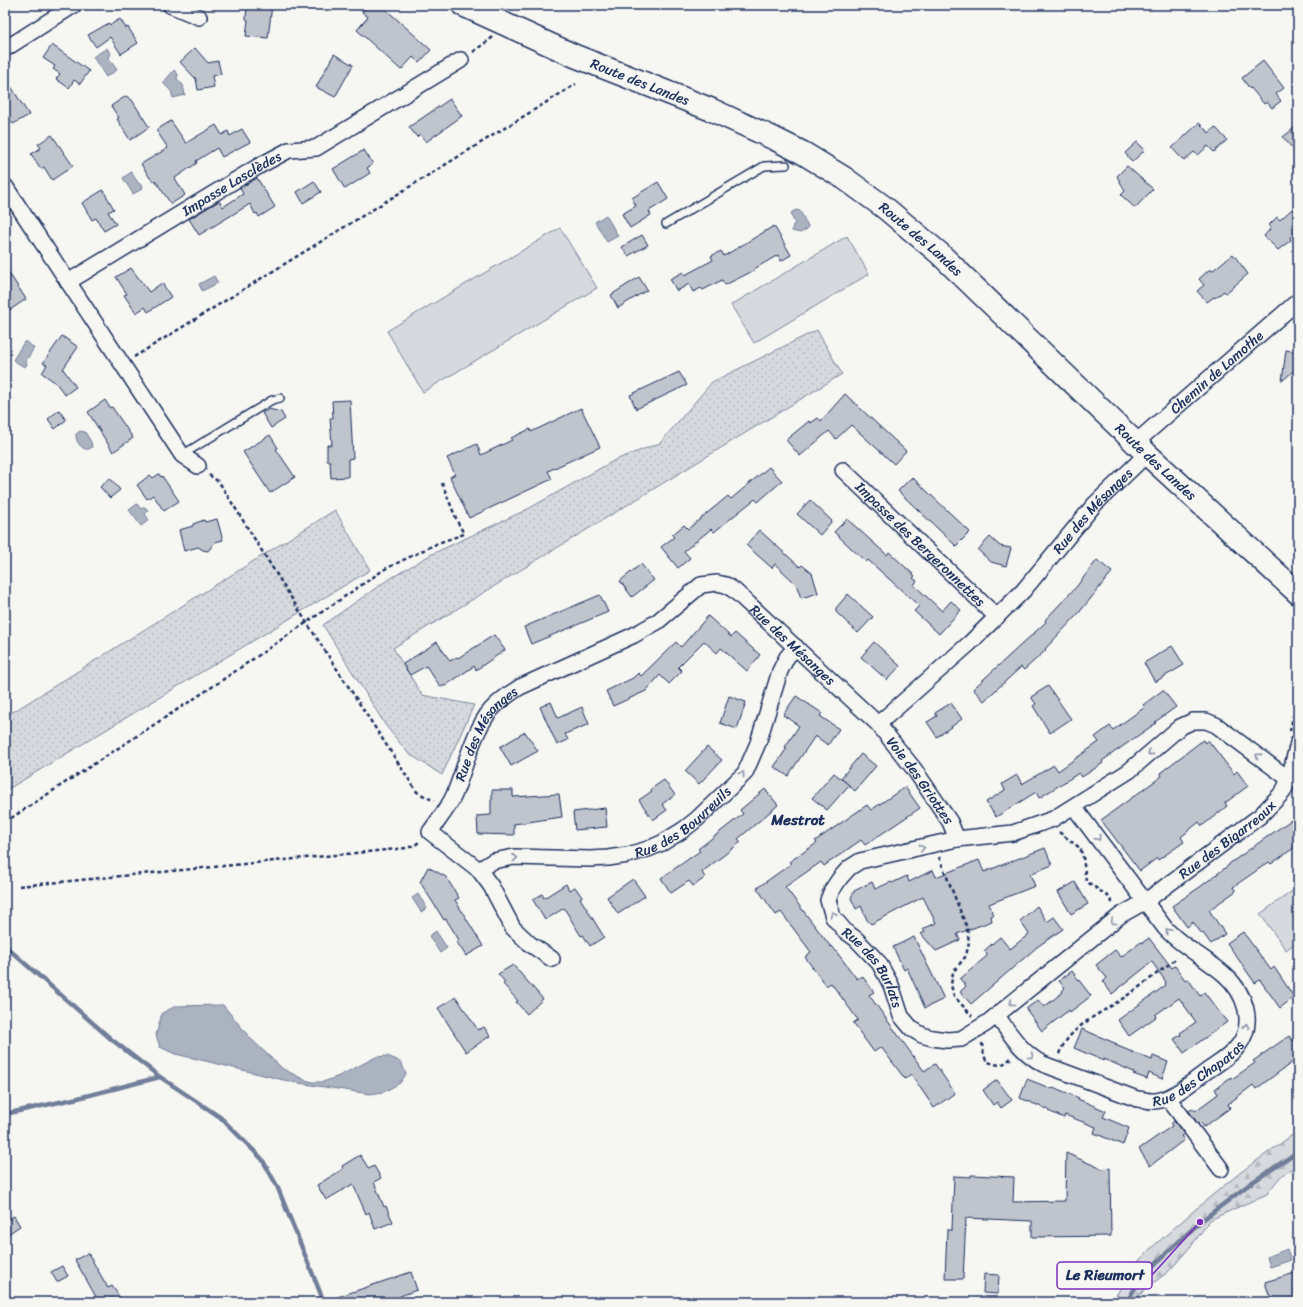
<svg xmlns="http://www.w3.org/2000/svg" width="1303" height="1307" viewBox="0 0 1303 1307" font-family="Sriracha,sans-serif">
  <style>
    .grass { fill: url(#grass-dots); stroke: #78849e }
    .forest { fill: url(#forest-firs); stroke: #78849e }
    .pitch { fill: #d6d9dd; stroke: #78849e }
    .water { fill: #abb2c0; stroke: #717e99 }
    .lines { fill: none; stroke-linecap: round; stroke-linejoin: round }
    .stream { stroke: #717e99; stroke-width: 4.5 }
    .building { fill: #c0c4cd; stroke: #1b2f5e }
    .service-casing { stroke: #1b2f5e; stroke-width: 10 }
    .minor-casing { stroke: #1b2f5e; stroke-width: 18 }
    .primary-casing { stroke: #1b2f5e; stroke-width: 25 }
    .path { stroke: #1b2f5e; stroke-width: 2.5; stroke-dasharray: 4 3; stroke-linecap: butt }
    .service { stroke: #f6f6f2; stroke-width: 7 }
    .minor { stroke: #f6f6f2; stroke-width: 15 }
    .primary { stroke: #f6f6f2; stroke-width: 22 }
    .oneway { stroke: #8892a8 }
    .labels { text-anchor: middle; stroke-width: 3.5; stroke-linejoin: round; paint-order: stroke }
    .street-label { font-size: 14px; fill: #1b2f5e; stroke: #f6f6f2 }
    .neighbourhood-label { font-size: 15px; font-weight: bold; fill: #1b2f5e; stroke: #f6f6f2 }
    .leader { fill: none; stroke: #7b2cbf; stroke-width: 1.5 }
    .callout-dot { fill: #7b2cbf; stroke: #f6f6f2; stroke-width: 1.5 }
    .callout { fill: #f6f6f2; stroke: #7b2cbf; stroke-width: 1.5 }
    .callout-label { font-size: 15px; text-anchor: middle; font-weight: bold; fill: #1b2f5e }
  </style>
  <defs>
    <pattern id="grass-dots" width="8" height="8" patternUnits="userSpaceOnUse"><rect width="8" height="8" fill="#d6d9dd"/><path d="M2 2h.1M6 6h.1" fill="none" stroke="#b7bbc0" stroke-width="1.8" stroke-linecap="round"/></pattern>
    <pattern id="forest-firs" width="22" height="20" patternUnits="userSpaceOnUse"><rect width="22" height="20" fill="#d6d9dd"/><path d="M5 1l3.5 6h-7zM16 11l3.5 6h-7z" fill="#b7bbc0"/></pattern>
  </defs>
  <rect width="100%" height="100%" fill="#f6f6f2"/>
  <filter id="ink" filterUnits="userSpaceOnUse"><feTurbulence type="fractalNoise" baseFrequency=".025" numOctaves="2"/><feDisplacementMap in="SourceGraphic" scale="8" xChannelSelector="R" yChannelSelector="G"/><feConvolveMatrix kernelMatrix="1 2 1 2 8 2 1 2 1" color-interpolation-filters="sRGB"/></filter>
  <g filter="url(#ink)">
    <g class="grass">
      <polygon points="817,330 842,374 393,648 422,695 474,705 442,775 408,753 386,726 323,625 383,583 430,555 528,509 615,460 660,443 712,382"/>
      <polygon points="335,510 370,570 5,791 5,717"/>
    </g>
    <polygon class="forest" points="1298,1131 1298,1164 1280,1177 1267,1194 1210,1220 1192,1245 1169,1271 1143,1291 1136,1302 1112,1302 1134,1266 1149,1250 1204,1202 1241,1172"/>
    <g class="pitch">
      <polygon points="560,228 597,288 423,392 387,331"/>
      <polygon points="847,236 869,274 754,343 731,305"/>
      <polygon points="1298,887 1298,941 1286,950 1260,914"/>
    </g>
    <g class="water">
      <polygon points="107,48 111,55 108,57 117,70 106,77 93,57"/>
      <polygon points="174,70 178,74 177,79 183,85 185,95 173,98 171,91 163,83"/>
      <polygon points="131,172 139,184 141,184 143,186 142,189 133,194 123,178"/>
      <polygon points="796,210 800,211 808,226 807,229 800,233 792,231 793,225 795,224 791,215 792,212"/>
      <polygon points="606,215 618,236 607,242 595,222"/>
      <polygon points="214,276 218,283 202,291 199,284"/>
      <polygon points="24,342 27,342 34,348 26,361 27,365 24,367 13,360"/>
      <path d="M80,431l5,1 6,10 1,5 -3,2c-7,2 -14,-8 -13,-15z"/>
      <polygon points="137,504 141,509 145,507 148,511 145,514 149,520 141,526 129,510"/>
      <polygon points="418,894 427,908 421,912 412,898"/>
      <polygon points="436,931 447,948 440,953 429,936"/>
      <polygon points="223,1005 251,1039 283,1069 305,1080 313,1082 323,1082 339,1076 376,1057 387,1056 397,1060 402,1064 406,1074 400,1083 384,1092 370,1094 292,1082 197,1059 175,1054 160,1047 156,1035 162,1013 176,1006"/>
      <polygon points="1287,1249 1291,1260 1270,1267 1267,1257"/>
    </g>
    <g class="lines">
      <g class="stream">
        <polyline points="5,946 111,1039 160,1077 220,1117 262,1159 277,1186 324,1302"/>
        <polyline points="5,1114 78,1098 160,1077"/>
        <polyline points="1127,1302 1142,1276 1200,1222 1251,1183 1298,1152"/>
      </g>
    </g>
    <g class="building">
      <polygon points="247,5 272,5 268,38 246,36 248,20 246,19"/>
      <polygon points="368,5 381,5 431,50 419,63 413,57 401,70 357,30 368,17 362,12"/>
      <polygon points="120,19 126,28 128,27 138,43 121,54 110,37 96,47 88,35 109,23 110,25"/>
      <polygon points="52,45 89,71 80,84 74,80 69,88 56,79 60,74 53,69 55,66 43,58"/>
      <polygon points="195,48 208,63 218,61 221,74 212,76 214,87 198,90 196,79 180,62"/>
      <polygon points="334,54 353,65 335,97 316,87"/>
      <polygon points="1263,61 1284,88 1276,94 1281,101 1272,108 1267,102 1264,104 1251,88 1250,89 1242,78"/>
      <polygon points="5,77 29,115 13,124 5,111"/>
      <polygon points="126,96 132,100 149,127 130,140 117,119 119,118 111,106"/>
      <polygon points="450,99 462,116 426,142 420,134 417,137 409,127"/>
      <polygon points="171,121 186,143 216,125 222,135 228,131 230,136 242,129 250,142 222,157 217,148 196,161 197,163 175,178 185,195 171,204 155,180 153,182 151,178 150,178 141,164 168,148 156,130"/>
      <polygon points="1199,123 1209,133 1215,127 1227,140 1214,152 1208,146 1198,155 1194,152 1184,161 1172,148"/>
      <polygon points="1298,125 1298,155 1283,137"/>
      <polygon points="52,135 73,166 52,180 44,167 41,169 31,154 41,148 38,144"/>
      <polygon points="1137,142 1145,150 1132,162 1125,153"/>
      <polygon points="364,150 373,164 367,168 370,173 345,189 333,169"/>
      <polygon points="1127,166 1153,189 1135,208 1121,195 1125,191 1117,176"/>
      <polygon points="257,178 275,207 259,217 257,213 255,214 250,204 199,235 189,219 219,201 223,207 243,194 240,188"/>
      <polygon points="314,181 321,192 303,203 297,192"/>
      <polygon points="658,182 668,199 649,211 651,215 630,228 622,214 636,206 632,198"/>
      <polygon points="103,190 114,209 108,212 116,224 104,231 96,218 92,220 82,203"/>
      <polygon points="1292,209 1298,215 1298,229 1290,237 1291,240 1278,250 1264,236 1271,228 1269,225 1277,217 1280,220"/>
      <polygon points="774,226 791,255 781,261 778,255 754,269 755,270 725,285 722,280 703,290 701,288 693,292 689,284 677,291 670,279 683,272 685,275 713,260 711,256 721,251 724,256"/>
      <polygon points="642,235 648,245 628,256 622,247"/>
      <polygon points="1233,254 1248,274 1226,293 1224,291 1215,298 1214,297 1207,302 1197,291 1204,285 1199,279 1210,269 1212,271"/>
      <polygon points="5,267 26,299 10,310 5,302"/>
      <polygon points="131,268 149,292 162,283 171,297 148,312 145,307 136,313 124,295 127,294 116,277"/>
      <polygon points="639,277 647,290 618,308 611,295"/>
      <polygon points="62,336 78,347 63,369 76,387 65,395 56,383 42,373 47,365 43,363"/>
      <polygon points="1286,350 1298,352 1298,367 1282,381"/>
      <polygon points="679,372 687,385 636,409 630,395"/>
      <polygon points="845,394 906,451 894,464 851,425 836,439 829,431 800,456 786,440 809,421 811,423 818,418 821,421"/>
      <polygon points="105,400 110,408 112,407 133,438 113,452 88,412"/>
      <polygon points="350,400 353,458 348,459 348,477 331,478 330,461 327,461 327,445 332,445 330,418 333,418 332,401"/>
      <polygon points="581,408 600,447 548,471 552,479 469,518 450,477 455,474 447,458 477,444 481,455 512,440 511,438 530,429 531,432"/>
      <polygon points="269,409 281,412 285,419 271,428 262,413"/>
      <polygon points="59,410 66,420 55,429 48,419"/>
      <polygon points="270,435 278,448 276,449 295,477 270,493 243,452"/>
      <polygon points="769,467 782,481 758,502 755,499 714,532 711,529 684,551 690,558 678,568 661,547 674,537 672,535 684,525 688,529 728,496 731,499"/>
      <polygon points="159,474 161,477 162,476 179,501 164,511 153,495 147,499 137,485 150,475 153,478"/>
      <polygon points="912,477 970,532 956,546 898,491"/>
      <polygon points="110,478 120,490 110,498 100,487"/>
      <polygon points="810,500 832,521 820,535 797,514"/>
      <polygon points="217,519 223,540 215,542 208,551 203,550 198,547 184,551 179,530 193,526 193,524 204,520 205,522"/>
      <polygon points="847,519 887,555 889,552 915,576 913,578 917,581 914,585 942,611 951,601 961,610 939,634 914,611 919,606 868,560 866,562 834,532"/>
      <polygon points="759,530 800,567 802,565 812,573 818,593 801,598 796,584 775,564 772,568 746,545"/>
      <polygon points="990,537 1000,546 1011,548 1006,566 991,562 978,550"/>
      <polygon points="1097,560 1112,572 1078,614 1045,649 1046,650 1024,670 1021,667 984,701 973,689 1046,622 1045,620 1077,586"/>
      <polygon points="641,564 654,580 632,597 620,581"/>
      <polygon points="848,594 873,617 858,633 836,612 836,608"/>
      <polygon points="600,595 608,612 531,644 524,627"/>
      <polygon points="708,616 731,637 735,633 760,655 747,671 721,648 717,653 704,641 678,667 682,671 669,684 660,675 646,691 613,706 606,691 633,678 638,673 641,676 676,642 681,647"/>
      <polygon points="494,635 505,650 476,670 474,666 445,686 440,686 426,666 410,675 403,664 437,642 450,661 457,657 458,658"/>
      <polygon points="874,642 900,666 887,680 861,657"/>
      <polygon points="1172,646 1184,665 1155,682 1144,663"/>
      <polygon points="1048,686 1071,719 1050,733 1033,706 1036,704 1031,697"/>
      <polygon points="1163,690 1176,707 1155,722 1156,723 1102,761 1103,763 1082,777 1079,773 1039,798 1036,792 996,817 986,802 1005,790 1002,784 1017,775 1022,784 1054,765 1058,771 1099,742 1095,737 1110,726 1113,730 1145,707 1143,705"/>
      <polygon points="729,696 746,702 737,729 720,723"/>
      <polygon points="796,696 822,713 820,716 839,729 828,745 815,736 788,776 774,767 787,748 785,747 799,726 783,715"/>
      <polygon points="551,702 558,718 582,707 589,724 565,734 568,740 557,745 540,707"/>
      <polygon points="951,703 962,719 937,737 927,722 937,716 935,713"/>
      <polygon points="525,732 538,751 511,766 500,747"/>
      <polygon points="1203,740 1205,743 1208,740 1234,774 1237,771 1248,786 1225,803 1227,806 1202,826 1199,822 1181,837 1184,842 1158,860 1157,858 1140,871 1101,820 1162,776 1160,773"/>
      <polygon points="707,747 722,760 699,784 685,771"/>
      <polygon points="861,754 876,766 855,791 841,778"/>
      <polygon points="834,773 849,785 827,810 812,798"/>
      <polygon points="664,780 675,795 662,804 667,810 653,820 639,800 652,791 651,789"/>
      <polygon points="905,787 920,808 865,845 861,840 824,866 821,862 785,887 831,947 832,946 857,979 862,976 874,992 869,995 924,1071 935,1064 955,1093 934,1108 911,1074 905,1079 881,1047 874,1052 853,1023 858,1020 850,1009 831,983 826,986 805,957 811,952 781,912 776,915 757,888 791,864 789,862 817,843 815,841 867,805 871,810"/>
      <polygon points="765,789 778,805 738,839 741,842 702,872 705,878 693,886 689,881 671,893 661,878 700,851 698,849 743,814 740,810"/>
      <polygon points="492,790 513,790 513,797 559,794 562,817 514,824 514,835 478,834 477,816 491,815 491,800 492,800"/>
      <polygon points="605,808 607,827 575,830 573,812"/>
      <polygon points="1298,815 1298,845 1271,864 1269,862 1233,887 1236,891 1209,910 1225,934 1211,944 1203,933 1202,934 1193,922 1187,927 1172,906 1200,887 1229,865 1229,864"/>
      <polygon points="1045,848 1052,865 1030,874 1035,886 989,904 994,915 991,916 992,921 957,934 960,940 936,951 921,934 925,932 923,929 936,923 923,897 871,924 867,920 861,906 856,909 851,898 854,891 872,882 875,889 891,882 892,883 907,876 909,882 933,870 936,877 979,860 984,872"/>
      <polygon points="428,867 446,877 459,898 455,900 483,946 466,956 456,941 459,940 446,919 444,920 420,882"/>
      <polygon points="633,879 645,896 618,914 607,897"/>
      <polygon points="1075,882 1088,904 1071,914 1058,892"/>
      <polygon points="566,884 569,890 575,887 582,897 580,898 604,937 590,946 583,935 581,936 564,908 545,920 533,900 542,894 544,898"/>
      <polygon points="1037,906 1047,922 1054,917 1063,929 1037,947 971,1004 960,992 966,986 960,979 988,955 984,951 1000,937 1010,949 1029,934 1020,921"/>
      <polygon points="1243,932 1271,970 1274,967 1294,997 1280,1008 1260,980 1255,983 1227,943"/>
      <polygon points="914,937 944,999 925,1008 907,968 904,970 893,947"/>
      <polygon points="1149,938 1172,968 1175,966 1185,980 1188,979 1200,996 1204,992 1227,1022 1184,1053 1174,1039 1181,1035 1180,1033 1196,1022 1179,998 1155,1015 1156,1017 1129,1036 1118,1020 1166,985 1165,983 1166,982 1152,962 1112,994 1103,982 1107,978 1096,965 1115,950 1121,957 1141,942 1142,943"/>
      <polygon points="513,965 543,999 527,1014 516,1002 518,1001 503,984 505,982 498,974"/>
      <polygon points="1072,971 1091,996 1070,1012 1069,1010 1042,1031 1026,1009 1038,1000 1044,1007 1063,992 1062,991 1065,988 1059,981"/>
      <polygon points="456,997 478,1030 484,1027 490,1036 466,1052 438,1008"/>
      <polygon points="1082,1029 1117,1044 1115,1045 1152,1060 1153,1056 1168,1062 1162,1079 1149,1073 1147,1079 1133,1074 1134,1072 1104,1059 1104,1061 1074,1048"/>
      <polygon points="1289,1036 1293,1041 1298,1038 1298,1058 1256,1089 1253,1085 1228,1104 1230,1108 1204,1127 1200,1122 1198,1124 1189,1111 1193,1108 1195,1111 1206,1103 1218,1094 1215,1089 1231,1077 1232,1079 1255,1063 1253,1061"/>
      <polygon points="1027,1079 1052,1089 1053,1087 1079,1098 1078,1099 1106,1111 1103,1117 1129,1128 1123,1145 1094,1133 1096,1127 1065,1115 1064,1118 1048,1111 1049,1110 1020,1098"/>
      <polygon points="997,1080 1012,1100 1001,1108 997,1102 993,1105 983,1090"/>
      <polygon points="1174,1121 1184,1134 1181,1136 1184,1140 1150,1166 1139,1149 1172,1126 1171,1124"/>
      <polygon points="1066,1153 1102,1169 1110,1168 1111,1236 1032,1237 1032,1221 966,1218 963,1279 945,1279 947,1230 952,1230 954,1176 971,1177 971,1175 1014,1177 1013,1202 1065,1201"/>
      <polygon points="360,1155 369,1169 374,1166 381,1178 374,1182 384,1207 386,1206 393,1222 375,1229 369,1212 366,1214 353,1184 326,1200 317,1185 343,1169 342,1166"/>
      <polygon points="14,1216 20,1226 5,1236 5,1221"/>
      <polygon points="88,1253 108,1288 112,1286 123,1302 99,1302 75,1260"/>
      <polygon points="62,1266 68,1276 57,1282 51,1272"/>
      <polygon points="411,1272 417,1290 400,1296 402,1302 329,1302 329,1300"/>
      <polygon points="1298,1272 1298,1297 1290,1300 1290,1302 1274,1302 1271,1295 1269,1295 1265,1282"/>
      <polygon points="984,1274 999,1275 998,1294 983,1293"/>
    </g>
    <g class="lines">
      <defs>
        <g id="service">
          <polyline points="666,224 764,166 786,165"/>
          <polyline points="182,455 272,400 280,398"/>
        </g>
        <g id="minor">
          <polyline points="170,5 199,17"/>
          <polyline points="5,49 74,5"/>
          <polyline points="5,186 182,455 198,466"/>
          <path id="s1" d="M68,282l191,-116 30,-16 27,-2 145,-88"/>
          <path id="s2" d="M1135,443l163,-142"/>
          <path id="s3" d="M843,470l154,147"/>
          <path id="s4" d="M878,724l92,-81 53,-52 71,-86 53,-51"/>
          <path id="s5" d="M1289,779l-73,-54 -10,-4h-13l-13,6 -51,44 -76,48 -40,14 -56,6 -97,22 -11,7 -9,10 -8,12 -4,10 5,17 12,14 11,8 23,24 12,22 10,31 11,13 10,6 10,3 15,2 14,-1 26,-16 134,-108 25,-14 114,-85 23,-24 6,-13 9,-36"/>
          <path id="s6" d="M479,870l14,-9 21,-4 76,2 18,-1 20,-3 20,-6 14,-6 21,-13 14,-11 48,-46 13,-30 22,-72 7,-14 9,-10"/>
          <path id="s7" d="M552,959l-22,-15 -17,-16 -22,-42 -12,-16 -49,-38c8,-12 18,-23 24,-37 10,-24 20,-66 37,-85 8,-9 18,-16 29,-23l114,-52 23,-13 44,-37 16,-2 9,2 9,6 143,133 36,45 36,53 7,17"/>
          <path id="s8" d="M997,1016c14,19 24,36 46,48l94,35c5,0 10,2 15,2 18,1 41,-20 55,-30 10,-7 24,-15 31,-25 18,-23 7,-53 -13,-71 -19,-17 -43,-28 -60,-47l-91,-121"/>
          <polyline points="1168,1098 1221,1169"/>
        </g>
        <g id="primary">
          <path id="s9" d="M463,5l112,51 137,54 63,29 28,14 41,25 40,29 55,46 208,201 151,139"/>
        </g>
      </defs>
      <use href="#service" class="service-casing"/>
      <use href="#minor" class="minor-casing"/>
      <use href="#primary" class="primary-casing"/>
      <g class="path">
        <polyline points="473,52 493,37"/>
        <polyline points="134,357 576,84"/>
        <polyline points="209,475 219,482 307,623 417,792 434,801"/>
        <polyline points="1290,731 1293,717 1298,707"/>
        <polyline points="5,822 215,685 385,569 438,543 464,534 457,521 442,483"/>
        <polyline points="1059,832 1080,848 1083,857 1086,881 1109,897 1113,904"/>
        <polyline points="939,857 967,928 969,942 966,956 953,972 951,985 954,996 972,1016"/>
        <polyline points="19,886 407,848 415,845 419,842"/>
        <path d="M982,1043l1,8 3,10c12,5 16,6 26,-4"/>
        <path d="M1059,1054c11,-29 42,-40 66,-57 18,-12 35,-26 52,-39"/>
      </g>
      <use href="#service" class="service"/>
      <use href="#minor" class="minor"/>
      <use href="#primary" class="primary"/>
    </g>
    <defs><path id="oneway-chevron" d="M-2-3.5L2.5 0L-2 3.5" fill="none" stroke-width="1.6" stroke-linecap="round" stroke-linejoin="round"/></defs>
    <g class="oneway">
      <use href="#oneway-chevron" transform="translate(1150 753) rotate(140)"/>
      <use href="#oneway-chevron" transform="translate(1258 756) rotate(-143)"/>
      <use href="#oneway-chevron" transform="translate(742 774) rotate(-53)"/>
      <use href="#oneway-chevron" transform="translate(1098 838) rotate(53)"/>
      <use href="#oneway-chevron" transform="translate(922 848) rotate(-13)"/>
      <use href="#oneway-chevron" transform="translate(515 858) rotate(-4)"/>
      <use href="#oneway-chevron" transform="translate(833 914) rotate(-112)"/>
      <use href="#oneway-chevron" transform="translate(1113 922) rotate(141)"/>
      <use href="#oneway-chevron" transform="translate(1168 931) rotate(-131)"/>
      <use href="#oneway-chevron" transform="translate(1012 1003) rotate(141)"/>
      <use href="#oneway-chevron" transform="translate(1246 1026) rotate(-80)"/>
      <use href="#oneway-chevron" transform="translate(1031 1056) rotate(38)"/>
    </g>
  </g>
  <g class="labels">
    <g class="street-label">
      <text dy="5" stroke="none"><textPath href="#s9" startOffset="193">Route des Landes</textPath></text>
      <text dy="5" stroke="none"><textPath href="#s1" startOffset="191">Impasse Lasclèdes</textPath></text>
      <text dy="5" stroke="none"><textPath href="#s9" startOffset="517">Route des Landes</textPath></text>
      <text dy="5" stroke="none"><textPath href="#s2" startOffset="108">Chemin de Lamothe</textPath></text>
      <text dy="5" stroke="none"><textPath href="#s9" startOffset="841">Route des Landes</textPath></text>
      <text dy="5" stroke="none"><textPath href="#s4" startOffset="303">Rue des Mésanges</textPath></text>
      <text dy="5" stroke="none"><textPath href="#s3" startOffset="107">Impasse des Bergeronnettes</textPath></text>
      <text dy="5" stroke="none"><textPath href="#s7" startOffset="678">Rue des Mésanges</textPath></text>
      <text dy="5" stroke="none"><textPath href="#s7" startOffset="294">Rue des Mésanges</textPath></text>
      <text dy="5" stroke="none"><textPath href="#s7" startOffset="865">Voie des Griottes</textPath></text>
      <text dy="5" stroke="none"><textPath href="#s6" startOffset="217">Rue des Bouvreuils</textPath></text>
      <text dy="5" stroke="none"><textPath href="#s5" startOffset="1078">Rue des Bigarreaux</textPath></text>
      <text dy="5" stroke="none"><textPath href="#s5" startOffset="619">Rue des Burlats</textPath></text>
      <text dy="5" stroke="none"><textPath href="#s8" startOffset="237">Rue des Chapatas</textPath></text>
    </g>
    <g class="neighbourhood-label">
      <text x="798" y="825">Mestrot</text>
    </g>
  </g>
  <path class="leader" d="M1200 1222L1152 1275"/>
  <circle class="callout-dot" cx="1200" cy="1222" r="4"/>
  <rect class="callout" x="1057" y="1262" width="95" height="27" rx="4"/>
  <g class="callout-label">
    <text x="1105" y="1280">Le Rieumort</text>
  </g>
  <rect width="1303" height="1307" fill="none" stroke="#f6f6f2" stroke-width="20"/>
  <rect x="10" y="10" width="1283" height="1287" fill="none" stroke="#1b2f5e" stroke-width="1.5" filter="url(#ink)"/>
</svg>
